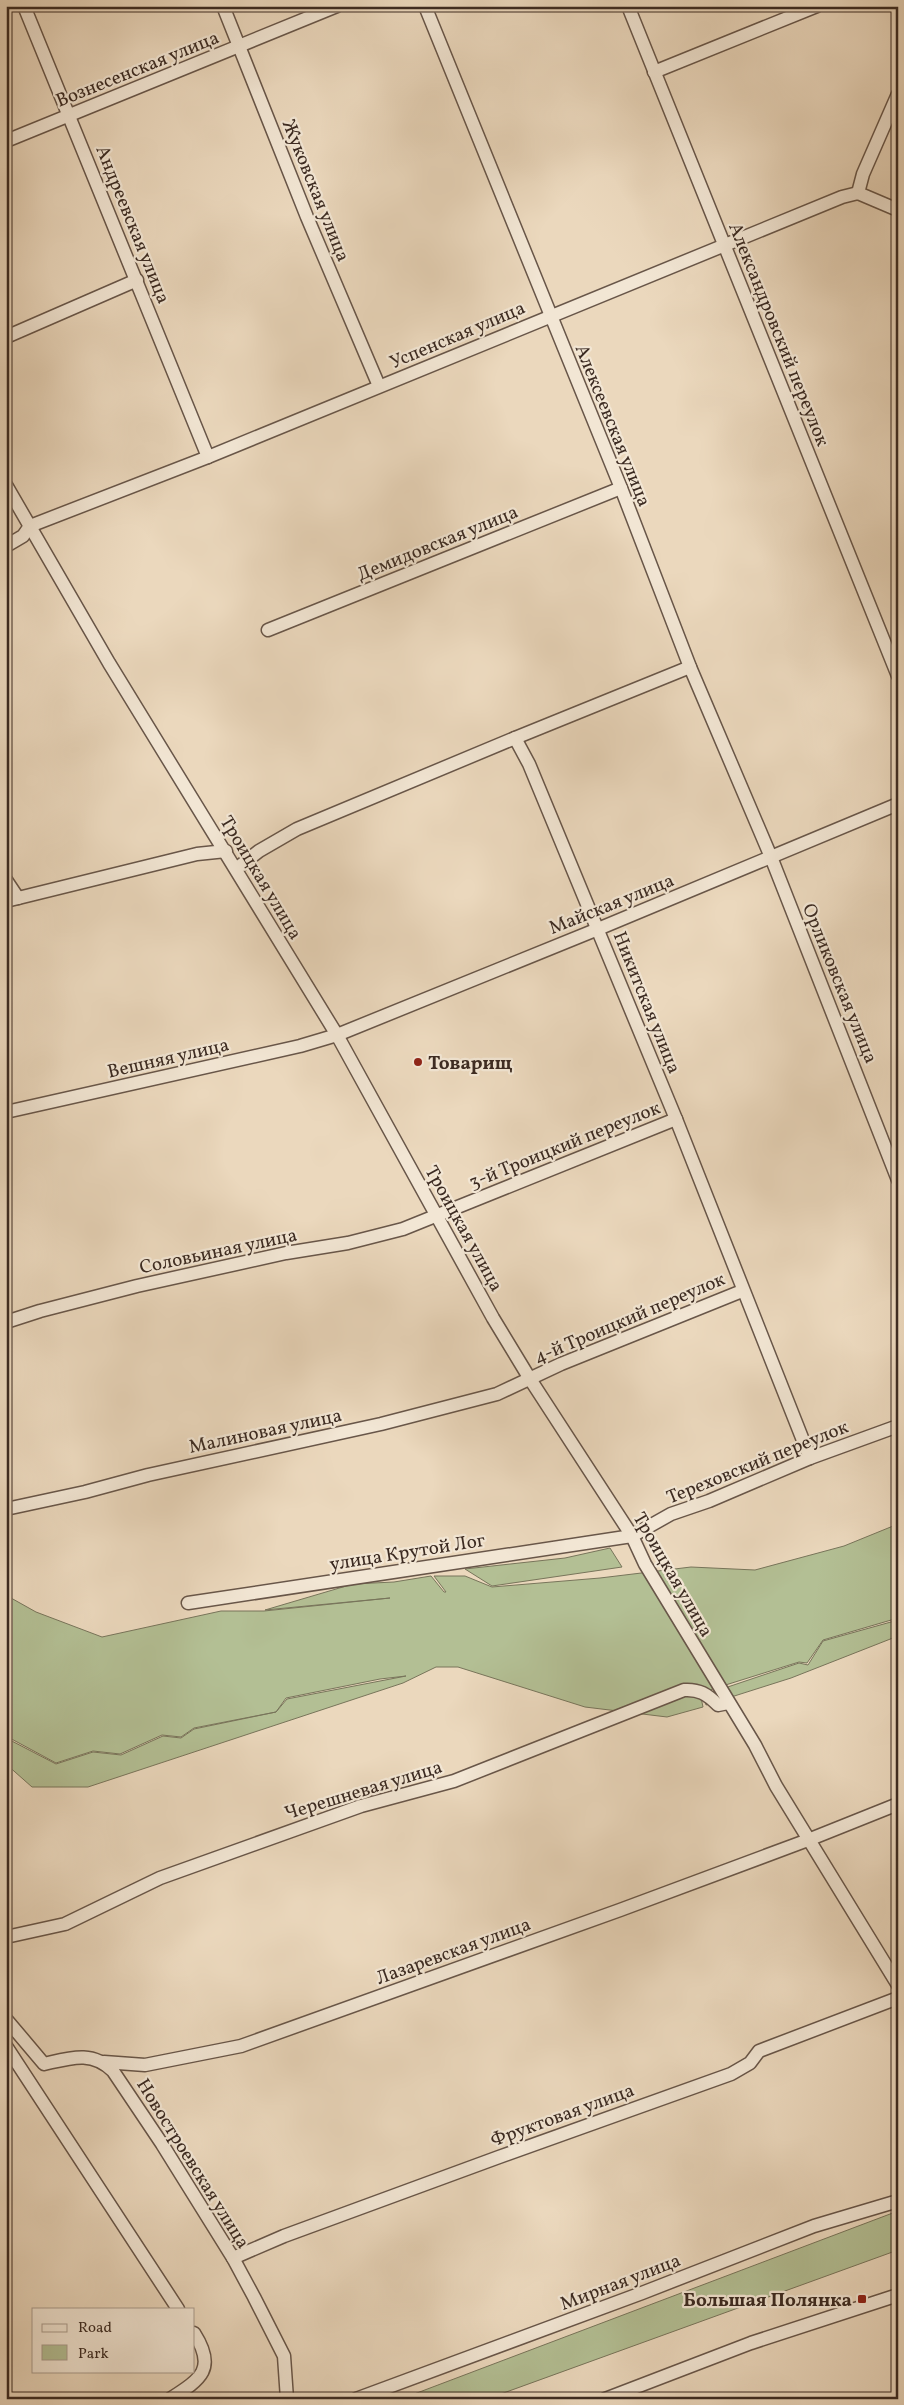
<svg xmlns="http://www.w3.org/2000/svg" width="904" height="2405" viewBox="0 0 904 2405" font-family="Vollkorn,serif">
  <style>
    .green { fill: #b3bf94; stroke: #78755b }
    .lines { fill: none; stroke-linecap: round; stroke-linejoin: round }
    .minor-casing { stroke: #685649; stroke-width: 15 }
    .minor { stroke: #f2e6d4; stroke-width: 12 }
    .poi-dot { fill: #8f2418; stroke: #f2e6d4; stroke-width: 2 }
    .labels { text-anchor: middle; stroke-width: 4.5; stroke-linejoin: round; paint-order: stroke }
    .street-label { font-size: 19px; fill: #3c2b22; stroke: #f2e6d4 }
    .poi-label { font-size: 19px; font-weight: bold; fill: #3c2b22; stroke: #f2e6d4; text-anchor: start }
  </style>
  <rect width="100%" height="100%" fill="#ebd8bd"/>
  <filter id="stains"><feTurbulence type="fractalNoise" baseFrequency=".004" numOctaves="4"/><feColorMatrix values="0 0 0 0 .2 0 0 0 0 .09 0 0 0 0 .02 0 0 0 .5 -.17"/></filter>
  <radialGradient id="worn" r=".72"><stop offset=".6" stop-color="#630" stop-opacity="0"/><stop offset="1" stop-color="#630" stop-opacity=".3"/></radialGradient>
  <g class="green">
    <polygon points="898,1524 898,1618 823,1640 807,1663 799,1662 700,1693 703,1707 667,1717 585,1707 458,1667 436,1667 403,1683 88,1787 32,1787 6,1764 6,1738 56,1764 93,1752 121,1755 163,1736 181,1738 194,1729 276,1712 287,1699 406,1676 380,1679 286,1698 276,1712 194,1728 181,1737 162,1735 120,1754 93,1751 56,1763 6,1736 6,1597 11,1598 36,1612 102,1637 221,1611 264,1611 390,1598 265,1610 353,1584 394,1582 431,1576 444,1592 446,1592 434,1576 465,1576 492,1587 600,1578 691,1567 755,1570 844,1546"/>
    <polygon points="610,1548 622,1567 492,1586 465,1569 565,1558"/>
    <polygon points="898,1620 898,1636 791,1678 706,1705 704,1695 799,1663 808,1665 823,1641"/>
    <polygon points="898,2211 898,2250 487,2399 401,2399"/>
  </g>
  <g class="lines">
    <defs>
      <g id="minor">
        <polyline points="24,6 208,457"/>
        <polyline points="223,6 307,217 379,386"/>
        <polyline points="425,6 621,488 690,667 771,857 898,1180"/>
        <polyline points="628,6 898,676"/>
        <polyline points="654,72 817,6"/>
        <polyline points="6,141 337,6"/>
        <polyline points="858,193 863,174 898,94"/>
        <polyline points="6,337 137,280"/>
        <polyline points="6,485 109,663 337,1035 493,1318 530,1379 632,1536 645,1564 755,1745 776,1786 898,1985"/>
        <polyline points="6,546 23,536 30,526 208,457 842,197 858,193 898,210"/>
        <polyline points="268,630 621,488"/>
        <polyline points="515,738 690,667"/>
        <polyline points="236,869 259,851 297,829 515,738 529,764 676,1119 810,1458"/>
        <polyline points="6,880 18,898"/>
        <polyline points="6,901 197,854 226,851"/>
        <polyline points="6,1112 300,1046 337,1035 598,929 898,804"/>
        <polyline points="6,1322 40,1311 137,1286 286,1253 348,1243 403,1229 676,1119"/>
        <polyline points="6,1509 85,1492 148,1475 381,1424 497,1394 561,1364 742,1291"/>
        <polyline points="188,1603 632,1536 671,1514 709,1501 810,1458 898,1426"/>
        <path d="M6,1937l59,-13 95,-46 201,-72 93,-25 230,-91c15,-1 23,4 34,15l10,-2"/>
        <path d="M6,2019l38,45c26,-6 48,-14 69,7l49,73 71,114 21,39 30,59 3,43"/>
        <polyline points="6,2046 178,2309"/>
        <polyline points="104,2062 145,2065 241,2046 620,1910 808,1840 898,1804"/>
        <polyline points="233,2258 284,2236 499,2157 731,2074 750,2063 759,2051 898,1998"/>
        <path d="M170,2399c31,-20 47,-30 24,-66"/>
        <polyline points="356,2399 642,2293 814,2226 898,2201"/>
        <polyline points="605,2399 751,2343 898,2295"/>
      </g>
    </defs>
    <use href="#minor" class="minor-casing"/>
    <use href="#minor" class="minor"/>
  </g>
  <g class="poi-dot">
    <circle cx="418" cy="1062" r="5"/>
    <rect x="857" y="2294" width="10" height="10" rx="2.5"/>
  </g>
  <g class="labels">
    <g class="street-label">
      <text transform="translate(137 68) rotate(-22)" y="7">Вознесенская улица</text>
      <text transform="translate(317 190) rotate(68)" y="7">Жуковская улица</text>
      <text transform="translate(134 224) rotate(68)" y="7">Андреевская улица</text>
      <text transform="translate(457 334) rotate(-23)" y="7">Успенская улица</text>
      <text transform="translate(780 334) rotate(68)" y="7">Александровский переулок</text>
      <text transform="translate(614 425) rotate(68)" y="7">Алексеевская улица</text>
      <text transform="translate(437 542) rotate(-22)" y="7">Демидовская улица</text>
      <text transform="translate(262 877) rotate(59)" y="7">Троицкая улица</text>
      <text transform="translate(611 903) rotate(-22)" y="7">Майская улица</text>
      <text transform="translate(841 983) rotate(68)" y="7">Орликовская улица</text>
      <text transform="translate(648 1002) rotate(68)" y="7">Никитская улица</text>
      <text transform="translate(168 1057) rotate(-13)" y="7">Вешняя улица</text>
      <text transform="translate(564 1144) rotate(-22)" y="7">3-й Троицкий переулок</text>
      <text transform="translate(465 1228) rotate(61)" y="7">Троицкая улица</text>
      <text transform="translate(218 1250) rotate(-12)" y="7">Соловьиная улица</text>
      <text transform="translate(629 1317) rotate(-23)" y="7">4-й Троицкий переулок</text>
      <text transform="translate(265 1430) rotate(-12)" y="7">Малиновая улица</text>
      <text transform="translate(757 1461) rotate(-22)" y="7">Тереховский переулок</text>
      <text transform="translate(407 1551) rotate(-9)" y="7">улица Крутой Лог</text>
      <text transform="translate(674 1574) rotate(60)" y="7">Троицкая улица</text>
      <text transform="translate(363 1789) rotate(-17)" y="7">Черешневая улица</text>
      <text transform="translate(453 1950) rotate(-20)" y="7">Лазаревская улица</text>
      <text transform="translate(562 2114) rotate(-20)" y="7">Фруктовая улица</text>
      <text transform="translate(194 2163) rotate(58)" y="7">Новостроевская улица</text>
      <text transform="translate(620 2281) rotate(-21)" y="7">Мирная улица</text>
    </g>
    <g class="poi-label">
      <text x="428" y="1069">Товарищ</text>
      <text x="852" y="2306" text-anchor="end">Большая Полянка</text>
    </g>
  </g>
  <rect width="904" height="2405" fill="none" stroke="#ebd8bd" stroke-width="25"/>
  <rect x="8" y="8" width="889" height="2390" fill="none" stroke="#3c2b22" stroke-width="2.5"/>
  <rect x="12" y="12" width="879" height="2380" fill="none" stroke="#3c2b22"/>
  <rect x="32" y="2308" width="162" height="65" fill="#f2e6d4" stroke="#a99b8d"/>
  <rect x="42" y="2324" width="25" height="8" fill="#f2e6d4" stroke="#a99b8d"/>
  <text x="78" y="2332" font-size="15" fill="#3c2b22">Road</text>
  <rect x="42" y="2345" width="25" height="15" fill="#b3bf94" stroke="#a99b8d"/>
  <text x="78" y="2358" font-size="15" fill="#3c2b22">Park</text>
  <rect width="100%" height="100%" filter="url(#stains)"/>
  <rect width="100%" height="100%" fill="url(#worn)"/>
</svg>
